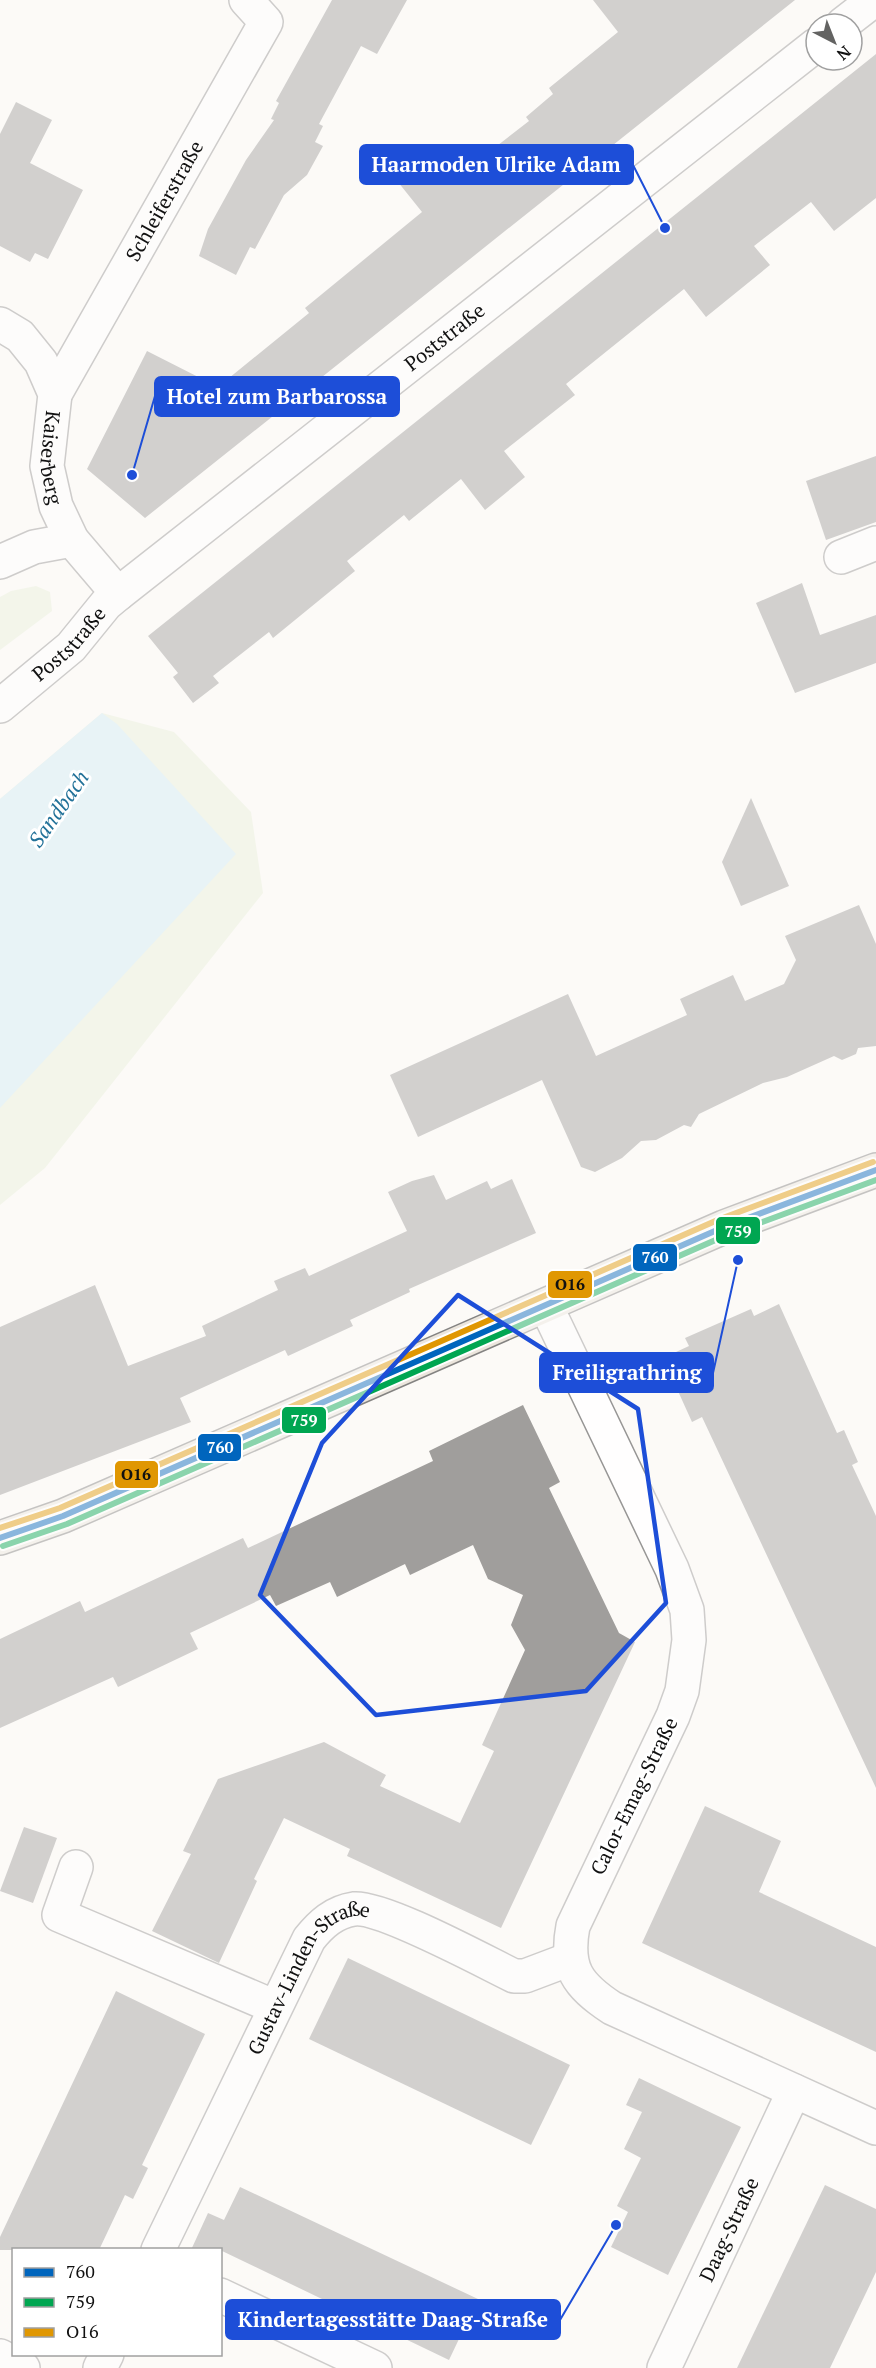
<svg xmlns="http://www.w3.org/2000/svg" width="876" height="2368" viewBox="0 0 876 2368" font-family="'PT Serif',serif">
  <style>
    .green { fill: #e9f0d9 }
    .water { fill: #d1ebf3 }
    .building { fill: #a09e9c }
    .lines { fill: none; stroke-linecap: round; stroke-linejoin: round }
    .minor-casing { stroke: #979695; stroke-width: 36 }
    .major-casing { stroke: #848382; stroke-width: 36 }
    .minor { stroke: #fffefe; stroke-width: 33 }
    .major { stroke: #ece6dd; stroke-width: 33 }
    .bus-1-casing { stroke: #fff; stroke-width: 10 }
    .bus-2-casing { stroke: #fff; stroke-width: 10 }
    .bus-3-casing { stroke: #fff; stroke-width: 10 }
    .bus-1 { stroke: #0065bd; stroke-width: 6 }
    .bus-2 { stroke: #00a651; stroke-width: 6 }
    .bus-3 { stroke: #e09702; stroke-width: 6 }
    .marked { fill: none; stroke: #1d4ed8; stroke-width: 4.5; stroke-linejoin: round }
    .labels { text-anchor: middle; stroke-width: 6; stroke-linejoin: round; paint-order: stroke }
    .street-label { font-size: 20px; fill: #111; stroke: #fff }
    .water-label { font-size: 21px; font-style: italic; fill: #237299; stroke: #fff }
    .leader { fill: none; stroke: #1d4ed8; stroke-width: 2 }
    .callout-dot { fill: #1d4ed8; stroke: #fff; stroke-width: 2 }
    .callout { fill: #1d4ed8; stroke: #1d4ed8; stroke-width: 2 }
    .callout-label { font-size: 21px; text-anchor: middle; font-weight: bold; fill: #fff }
    .line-badge { stroke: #fff; stroke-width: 2 }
    .badge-label { font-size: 16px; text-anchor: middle; font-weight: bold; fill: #fff }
    .pale-badge-label { font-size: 16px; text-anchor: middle; font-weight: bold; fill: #111 }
  </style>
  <rect width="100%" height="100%" fill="#fcfaf7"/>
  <g class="green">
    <polygon points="36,586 50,592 52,611 0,650 0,597 11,591"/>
    <polygon points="102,713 174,732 251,812 263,893 45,1168 0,1205 0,799"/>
  </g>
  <polygon class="water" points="102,713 117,724 236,854 0,1108 0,799"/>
  <g class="building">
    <polygon points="332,0 407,0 377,54 361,46 319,124 323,126 315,142 323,146 307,175 284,195 255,249 250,247 236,275 199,256 208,229 246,160 274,120 271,119 279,103 276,101"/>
    <polygon points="593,0 795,0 145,518 87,469 147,351 218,387 309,313 305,308 422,212 398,182 439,150 457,177 529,121 526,117 553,94 549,88 618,32"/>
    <polygon points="876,54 876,198 834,231 811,202 754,246 770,265 706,317 684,289 566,384 575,395 504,451 525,477 485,510 461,479 409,521 404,515 347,561 355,571 273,638 269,632 213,676 219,683 193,703 173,677 178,673 148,636"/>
    <polygon points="16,102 52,120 30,163 83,190 48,259 35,253 30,262 0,246 0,134"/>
    <polygon points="876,456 876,522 826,540 806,481"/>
    <polygon points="802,583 820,635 876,615 876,663 795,693 756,603"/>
    <polygon points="751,798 789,886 741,906 722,862"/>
    <polygon points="859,905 876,944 876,1046 858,1048 856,1054 842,1060 834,1056 787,1077 763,1083 699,1114 691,1127 684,1125 656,1140 641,1141 622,1158 595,1172 581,1167 542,1080 418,1137 390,1075 568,994 596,1056 687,1015 680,999 733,975 745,1001 784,984 796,960 785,936"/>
    <polygon points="434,1175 446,1200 487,1181 491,1189 512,1179 536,1233 409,1289 410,1292 350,1320 353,1326 288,1356 285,1350 180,1398 191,1422 0,1495 0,1327 95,1285 128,1366 206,1336 202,1326 278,1290 274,1281 305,1268 309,1276 407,1231 388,1192 412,1181"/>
    <polygon points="779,1304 837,1433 844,1430 858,1462 852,1465 876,1516 876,1788 702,1417 692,1422 663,1358 689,1346 685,1338 751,1309 754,1316"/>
    <polygon points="523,1405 560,1482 549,1488 619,1633 635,1642 501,1928 347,1856 350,1849 284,1818 254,1879 257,1881 219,1963 152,1931 191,1854 183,1851 218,1779 324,1742 386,1775 380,1786 460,1823 494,1751 482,1745 525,1650 511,1625 523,1595 488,1579 473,1545 410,1575 405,1564 337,1597 330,1582 276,1606 270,1595 190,1633 198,1649 118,1687 113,1677 0,1728 0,1639 80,1601 85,1612 243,1538 248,1548 433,1461 429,1451"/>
    <polygon points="705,1806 781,1841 759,1892 876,1947 876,2052 642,1943"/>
    <polygon points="24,1827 57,1838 33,1903 0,1891"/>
    <polygon points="348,1958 570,2065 531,2145 309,2039"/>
    <polygon points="116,1991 205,2034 142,2165 148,2168 133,2199 125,2195 99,2250 0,2250 0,2237"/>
    <polygon points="639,2078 741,2127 668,2275 611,2247 628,2212 617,2206 641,2158 624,2149 642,2112 626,2105"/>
    <polygon points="825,2185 876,2209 876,2272 842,2343 830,2368 737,2368"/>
    <polygon points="240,2187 478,2299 449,2360 220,2250 191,2250 208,2213 224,2220"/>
  </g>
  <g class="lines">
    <defs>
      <g id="minor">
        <polyline points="843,24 874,0"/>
        <path id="s1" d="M0,324l20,12 21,26 14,32 -8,72 9,40 16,34 46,54"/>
        <path id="s2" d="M55,394l211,-372 -20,-22"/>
        <polyline points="841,557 876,543"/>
        <polyline points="0,562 34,547 72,540"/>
        <path id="s3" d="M0,706l71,-59 35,-43 12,-10 698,-549"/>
        <path d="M546,1306l126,263 15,41 2,30 -7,51 -9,25 -100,210c-8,42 4,59 39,82l264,120"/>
        <polyline points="76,1867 59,1915 275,2007"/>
        <path id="s4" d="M158,2250l151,-311c12,-15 25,-27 45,-30 28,-3 129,52 160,67h11l45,-17"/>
        <polyline points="220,2295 375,2368"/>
        <polyline points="0,2356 23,2368"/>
        <polyline points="100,2368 107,2354"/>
        <path id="s5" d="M664,2368l130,-277"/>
      </g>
      <polyline id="major" points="0,1538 63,1516 724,1227 876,1170"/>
    </defs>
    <use href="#minor" class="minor-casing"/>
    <use href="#major" class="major-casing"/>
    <use href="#minor" class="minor"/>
    <use href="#major" class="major"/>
    <defs>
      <polyline id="bus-1" points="0,1538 63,1516 724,1227 876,1170"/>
      <polyline id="bus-2" points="3,1546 67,1524 727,1235 876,1180"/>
      <polyline id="bus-3" points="0,1528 60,1508 720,1219 873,1162"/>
    </defs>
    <use href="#bus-1" class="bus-1-casing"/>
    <use href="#bus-2" class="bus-2-casing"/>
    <use href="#bus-3" class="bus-3-casing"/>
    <use href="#bus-1" class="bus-1"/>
    <use href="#bus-2" class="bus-2"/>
    <use href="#bus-3" class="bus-3"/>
  </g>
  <path d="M0 0H876V2368H0ZM458,1295l180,114 28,194 -80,88 -210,24 -116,-120 62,-152z" fill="#fcfaf7" fill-opacity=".55" fill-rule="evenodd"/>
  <path class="marked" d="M458,1295l180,114 28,194 -80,88 -210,24 -116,-120 62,-152z"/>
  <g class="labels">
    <g class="street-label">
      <text dy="7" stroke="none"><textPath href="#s2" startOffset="222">Schleiferstraße</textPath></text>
      <text dy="7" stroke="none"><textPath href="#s3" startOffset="579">Poststraße</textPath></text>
      <text dy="7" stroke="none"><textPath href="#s1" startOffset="156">Kaiserberg</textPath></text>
      <text dy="7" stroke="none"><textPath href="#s3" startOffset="93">Poststraße</textPath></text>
      <text transform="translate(634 1796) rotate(-64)" y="7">Calor-Emag-Straße</text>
      <text dy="7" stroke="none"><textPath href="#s4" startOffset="318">Gustav-Linden-Straße</textPath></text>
      <text dy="7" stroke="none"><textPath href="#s5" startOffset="153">Daag-Straße</textPath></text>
    </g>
    <g class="water-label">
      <text transform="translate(59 809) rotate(-55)" y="7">Sandbach</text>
    </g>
  </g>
  <path class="leader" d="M665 228L633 165M132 475L155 396M738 1260L713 1373M616 2225L560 2320"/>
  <g class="callout-dot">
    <circle cx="665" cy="228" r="6"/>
    <circle cx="132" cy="475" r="6"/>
    <circle cx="738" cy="1260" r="6"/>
    <circle cx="616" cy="2225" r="6"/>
  </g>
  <g class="callout">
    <rect x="360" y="145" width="273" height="39" rx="6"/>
    <rect x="155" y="377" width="244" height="39" rx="6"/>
    <rect x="540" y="1353" width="173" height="39" rx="6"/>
    <rect x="226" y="2300" width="334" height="39" rx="6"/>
  </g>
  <g class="callout-label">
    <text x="496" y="172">Haarmoden Ulrike Adam</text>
    <text x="277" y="404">Hotel zum Barbarossa</text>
    <text x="627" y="1380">Freiligrathring</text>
    <text x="393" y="2327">Kindertagesstätte Daag-Straße</text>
  </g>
  <g class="line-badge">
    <rect x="715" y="1216" width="46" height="29" rx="6" fill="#00a651"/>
    <rect x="632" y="1243" width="46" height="29" rx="6" fill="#0065bd"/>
    <rect x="547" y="1270" width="46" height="29" rx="6" fill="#e09702"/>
    <rect x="281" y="1406" width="46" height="28" rx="6" fill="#00a651"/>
    <rect x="197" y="1433" width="45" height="29" rx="6" fill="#0065bd"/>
    <rect x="114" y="1460" width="45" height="29" rx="6" fill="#e09702"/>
  </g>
  <g class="badge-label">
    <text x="738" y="1237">759</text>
    <text x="655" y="1263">760</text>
    <text x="304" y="1426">759</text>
    <text x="220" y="1453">760</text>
  </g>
  <g class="pale-badge-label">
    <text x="570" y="1290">O16</text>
    <text x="136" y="1480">O16</text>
  </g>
  <rect x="12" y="2248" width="210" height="108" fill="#ffffff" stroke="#a0a0a0" stroke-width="1.5"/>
  <rect x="24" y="2268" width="30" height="9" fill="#0065bd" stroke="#a0a0a0" stroke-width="1.5"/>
  <text x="66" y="2278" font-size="18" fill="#111111">760</text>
  <rect x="24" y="2298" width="30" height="9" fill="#00a651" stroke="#a0a0a0" stroke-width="1.5"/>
  <text x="66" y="2308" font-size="18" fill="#111111">759</text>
  <rect x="24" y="2328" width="30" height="9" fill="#e09702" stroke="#a0a0a0" stroke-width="1.5"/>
  <text x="66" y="2338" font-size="18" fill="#111111">O16</text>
  <g transform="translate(834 42) rotate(138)"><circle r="28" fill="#ffffff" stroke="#a0a0a0" stroke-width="1.5"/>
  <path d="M0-4.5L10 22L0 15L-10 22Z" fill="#636362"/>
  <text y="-9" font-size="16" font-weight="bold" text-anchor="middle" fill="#111111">N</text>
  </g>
</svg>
